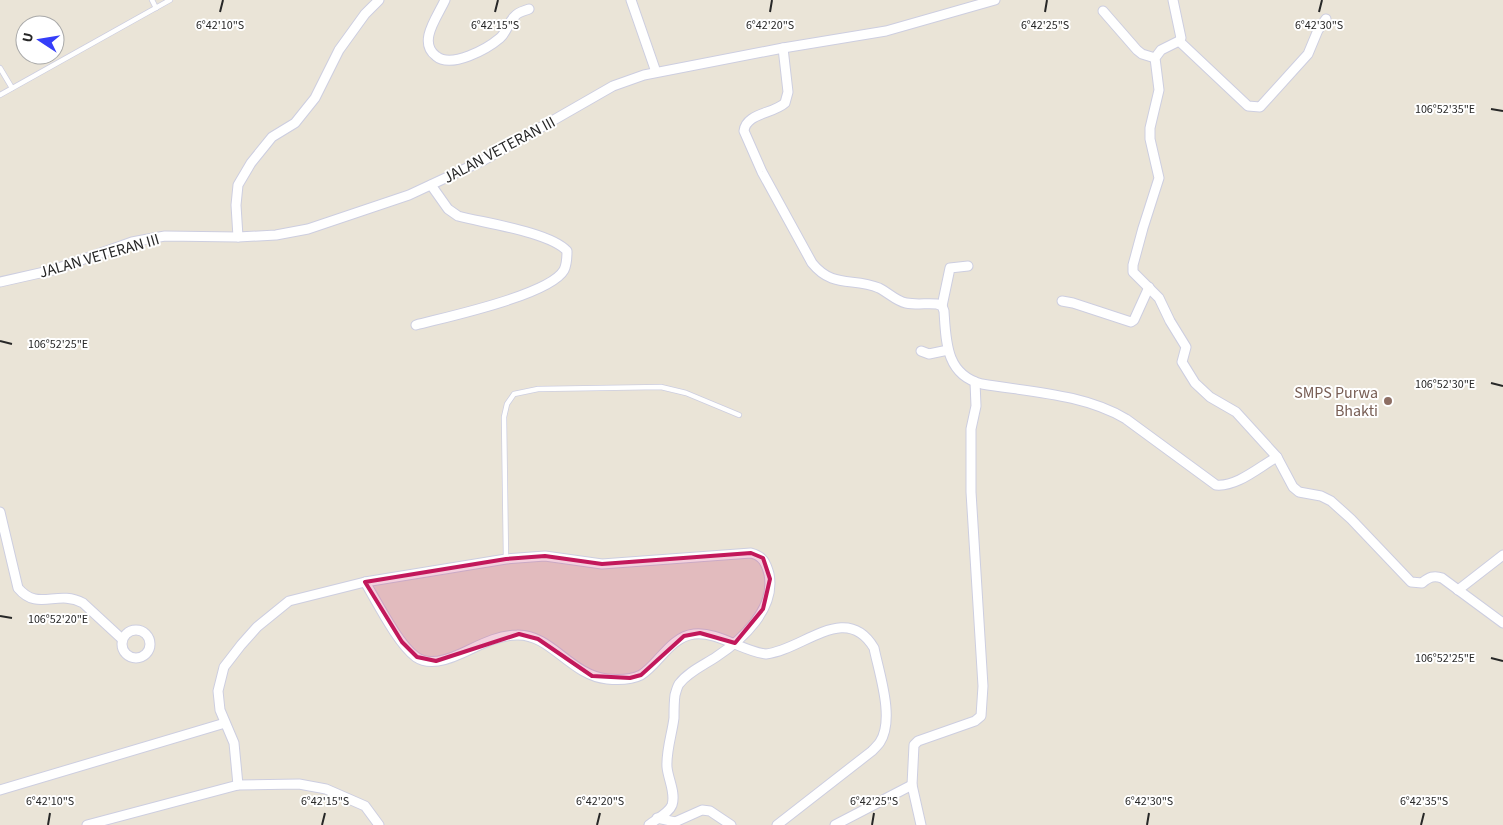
<svg xmlns="http://www.w3.org/2000/svg" width="1503" height="825" viewBox="0 0 1503 825" font-family="'Source Sans 3',sans-serif">
  <style>
    .lines { fill: none; stroke-linecap: round; stroke-linejoin: round }
    .lane-casing { stroke: #cdcee0; stroke-width: 6 }
    .street-casing { stroke: #cdcee0; stroke-width: 11 }
    .lane { stroke: #fff; stroke-width: 4.5 }
    .street { stroke: #fff; stroke-width: 9 }
    .marked { fill: #c2185b; fill-opacity: 0.2; stroke: #c2185b; stroke-width: 4; stroke-linejoin: round }
    .ticks { fill: none; stroke: #272727; stroke-width: 2 }
    .education-dot { fill: #8d6e63; stroke: #fff; stroke-width: 2 }
    .labels { text-anchor: middle; stroke-width: 4; stroke-linejoin: round; paint-order: stroke }
    .street-label { font-size: 16px; fill: #272727; stroke: #fff }
    .education-label { font-size: 16px; fill: #785e54; stroke: #fff; text-anchor: end }
    .ticks-label { font-size: 12px; text-anchor: middle; fill: #272727; stroke: #fff; stroke-width: 4; stroke-linejoin: round; paint-order: stroke }
  </style>
  <rect width="100%" height="100%" fill="#eae4d7"/>
  <g class="lines">
    <defs>
      <g id="lane">
        <polyline points="152,0 156,8"/>
        <polyline points="0,68 12,88"/>
        <polyline points="0,95 170,0"/>
        <polyline points="506,559 504,417 507,404 514,394 538,389 661,387 686,393 739,415"/>
      </g>
      <g id="street">
        <path d="M445,0c-7,16 -28,42 -9,56 15,13 51,-7 64,-18 7,-6 8,-16 15,-22 3,-4 9,-5 14,-7"/>
        <polyline points="631,0 656,72"/>
        <path d="M1173,0l8,38 -2,3 -18,9 -6,8 4,32 -9,38v11l9,39 -16,50 -10,37v7l26,26 11,23 16,26 -4,15 13,21 15,14 26,15 41,45 16,30 6,5 22,4 10,5 20,18 60,63 11,1c7,-6 12,-8 20,-5l61,45"/>
        <polyline points="1103,11 1137,50 1142,54 1155,58"/>
        <polyline points="1179,41 1248,106 1260,107 1308,54 1318,30 1326,19"/>
        <path d="M783,48l5,44 -3,11c-12,11 -39,10 -41,28l18,41 50,91c21,26 41,14 67,25 10,5 17,13 27,15 11,2 21,0 31,1l5,2 2,5c2,31 2,64 38,73 48,8 102,10 144,35l90,66c21,2 43,-18 61,-28"/>
        <polyline points="238,237 236,205 238,185 251,163 272,137 295,123 315,98 339,50 365,14 379,0"/>
        <polyline points="0,282 53,270 132,242 148,239 165,236 238,237 276,235 308,229 409,195 484,160 613,86 644,75 783,48 886,31 995,0"/>
        <polyline points="1062,301 1073,303 1131,322 1134,320 1149,287"/>
        <polyline points="942,306 950,268 968,266"/>
        <path d="M416,325c30,-8 134,-30 148,-55 3,-6 3,-13 3,-19 -17,-19 -83,-28 -109,-35l-10,-7 -17,-24"/>
        <polyline points="921,351 929,354 948,350"/>
        <path d="M0,512l18,76c20,24 39,1 65,15l39,36"/>
        <path d="M365,582c12,20 33,62 51,75 13,9 31,3 44,-3 18,-8 37,-19 57,-19 34,-1 53,40 90,44 11,1 24,1 34,-4 18,-11 29,-38 53,-41 23,-3 50,18 72,20 37,-4 80,-53 108,-6 5,25 21,71 6,94 -2,3 -5,6 -8,9l-95,74"/>
        <polyline points="1458,590 1503,555"/>
        <circle cx="136" cy="644" r="14"/>
        <path d="M238,785l-4,-42 -14,-33 -2,-19 6,-24 17,-22 16,-18 32,-26 76,-19 141,-23 39,-3 57,8 149,-11c12,3 15,10 18,21 7,35 -27,66 -53,83 -12,8 -28,15 -37,27 -2,3 -3,8 -4,11 -1,7 -1,15 -1,23 -2,16 -8,33 -7,49 1,12 9,26 5,38 -3,8 -16,14 -23,20"/>
        <polyline points="912,785 914,745 918,741 975,721 981,716 983,686 971,492 971,429 976,406 975,382"/>
        <polyline points="0,790 225,723"/>
        <polyline points="657,818 675,822 702,810 710,811 731,825"/>
        <polyline points="87,825 238,785 299,784 326,789 365,806 379,825"/>
        <polyline points="835,825 912,785 921,825"/>
      </g>
    </defs>
    <use href="#lane" class="lane-casing"/>
    <use href="#street" class="street-casing"/>
    <use href="#lane" class="lane"/>
    <use href="#street" class="street"/>
  </g>
  <path class="marked" d="M751,553l12,5 7,21 -7,30 -28,34 -35,-10 -16,3 -43,39 -11,3 -38,-2 -54,-37 -19,-5 -83,27 -19,-4 -15,-15 -37,-60 141,-23 39,-3 57,8z"/>
  <path class="ticks" d="M220,12l3,-12M495,12l3,-12M770,12l2,-12M1045,12l2,-12M1319,12l3,-12M1491,109l12,2M0,341l12,3M1491,383l12,3M0,616l12,2M1491,658l12,3M48,825l2,-12M322,825l3,-12M597,825l3,-12M872,825l2,-12M1147,825l2,-12M1421,825l3,-12"/>
  <circle class="education-dot" cx="1388" cy="401" r="5"/>
  <g class="labels">
    <g class="street-label">
      <text transform="translate(499 149) rotate(-28)" y="6">JALAN VETERAN III</text>
      <text transform="translate(99 255) rotate(-16)" y="6">JALAN VETERAN III</text>
    </g>
    <g class="education-label">
      <text x="1378" y="398">SMPS Purwa<tspan x="1378" dy="18">Bhakti</tspan></text>
    </g>
  </g>
  <g class="ticks-label">
    <text x="220" y="29">6°42'10"S</text>
    <text x="495" y="29">6°42'15"S</text>
    <text x="770" y="29">6°42'20"S</text>
    <text x="1045" y="29">6°42'25"S</text>
    <text x="1319" y="29">6°42'30"S</text>
    <text x="1445" y="113">106°52'35"E</text>
    <text x="58" y="348">106°52'25"E</text>
    <text x="1445" y="388">106°52'30"E</text>
    <text x="58" y="623">106°52'20"E</text>
    <text x="1445" y="662">106°52'25"E</text>
    <text x="50" y="805">6°42'10"S</text>
    <text x="325" y="805">6°42'15"S</text>
    <text x="600" y="805">6°42'20"S</text>
    <text x="874" y="805">6°42'25"S</text>
    <text x="1149" y="805">6°42'30"S</text>
    <text x="1424" y="805">6°42'35"S</text>
  </g>
  <g transform="translate(40 40) rotate(282)"><circle r="24" fill="#ffffff" stroke="#a9a9a9"/>
  <path d="M0-4L9 19L0 12L-9 19Z" fill="#353ef9"/>
  <text y="-8" font-size="14" font-weight="bold" text-anchor="middle" fill="#272727">U</text>
  </g>
</svg>
